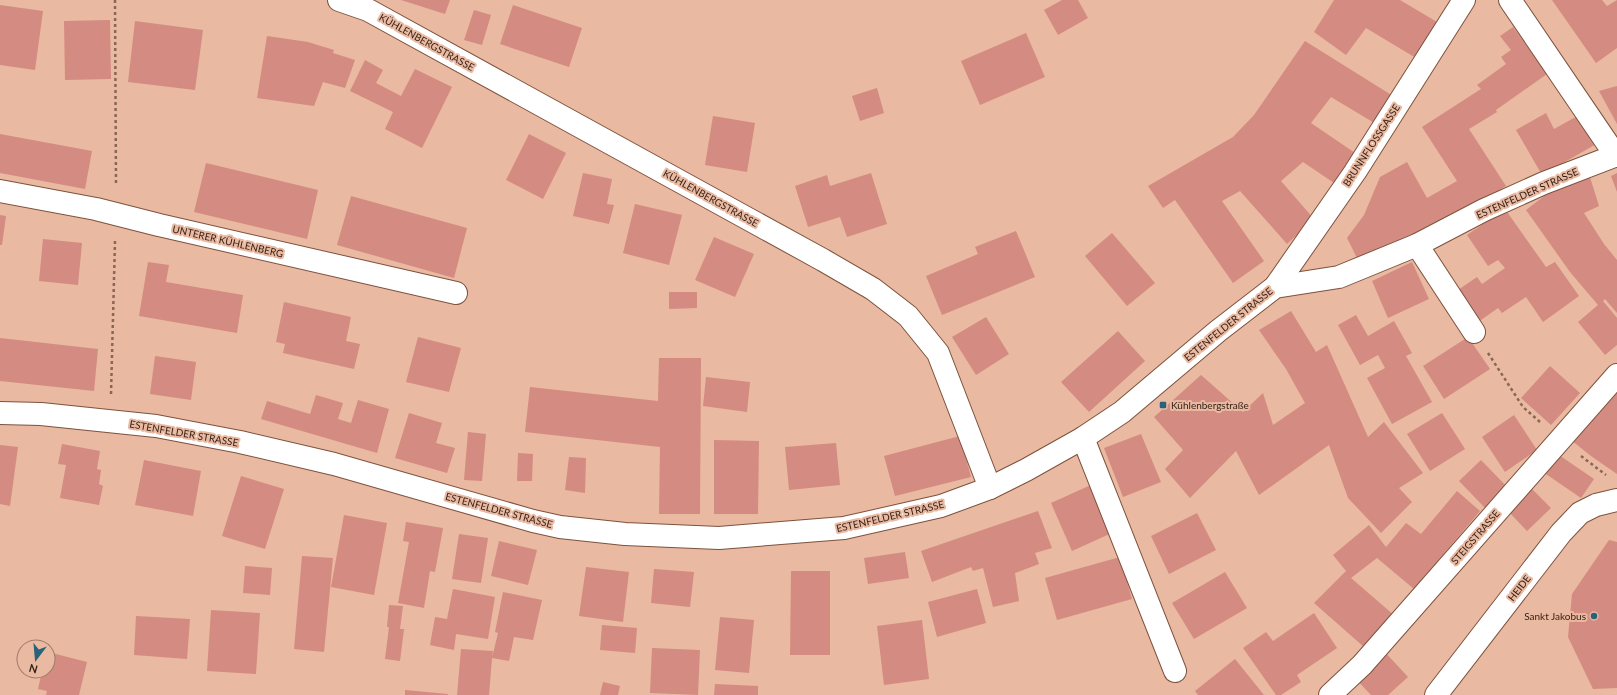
<svg xmlns="http://www.w3.org/2000/svg" width="1617" height="695" viewBox="0 0 1617 695" font-family="Lato,sans-serif">
  <style>
    .building { fill: #d48b81 }
    .lines { fill: none; stroke-linecap: round; stroke-linejoin: round }
    .minor-casing { stroke: #7d523d; stroke-width: 24 }
    .path { stroke: #886756; stroke-width: 2.5; stroke-dasharray: 3 3; stroke-linecap: butt }
    .minor { stroke: #fff; stroke-width: 22 }
    .poi-dot { fill: #28637b; stroke: #eab9a1; stroke-width: 1.5 }
    .labels { text-anchor: middle; stroke-width: 4; stroke-linejoin: round; paint-order: stroke }
    .street-label { font-size: 10px; fill: #301e14; stroke: #eab9a1 }
    .poi-label { font-size: 10px; fill: #301e14; stroke: #eab9a1; text-anchor: start }
  </style>
  <rect width="100%" height="100%" fill="#eab9a1"/>
  <g class="building">
    <polygon points="401,0 450,0 445,14"/>
    <polygon points="1062,0 1078,0 1088,18 1058,35 1044,10"/>
    <polygon points="1334,0 1400,0 1437,22 1416,58 1366,28 1346,55 1314,32"/>
    <polygon points="1552,0 1602,0 1607,6 1617,0 1617,48 1596,63"/>
    <polygon points="0,5 43,11 35,70 0,65"/>
    <polygon points="513,5 582,28 569,67 500,44"/>
    <polygon points="474,10 491,15 482,45 464,40"/>
    <polygon points="110,20 111,79 65,80 64,21"/>
    <polygon points="135,21 203,30 195,90 128,82"/>
    <polygon points="1513,27 1547,74 1496,110 1497,112 1469,129 1506,186 1474,207 1360,264 1347,238 1364,215 1380,177 1407,162 1427,198 1457,181 1422,127 1481,89 1477,85 1506,64 1501,57 1511,50 1500,36"/>
    <polygon points="1026,33 1045,77 980,105 961,61"/>
    <polygon points="267,36 308,42 334,50 333,53 355,60 345,88 323,82 314,106 257,98"/>
    <polygon points="1305,41 1393,96 1376,124 1331,97 1311,123 1361,157 1340,187 1303,162 1281,181 1314,219 1287,244 1240,191 1222,201 1264,261 1233,283 1175,200 1163,208 1148,186 1233,137 1254,115"/>
    <polygon points="365,60 383,70 376,83 401,96 415,69 452,87 422,148 385,129 393,112 350,91"/>
    <polygon points="1617,86 1617,124 1599,91"/>
    <polygon points="877,88 884,113 860,121 852,96"/>
    <polygon points="1546,113 1554,129 1581,114 1598,143 1542,175 1516,130"/>
    <polygon points="713,116 755,123 747,172 705,165"/>
    <polygon points="0,134 92,151 85,189 0,173"/>
    <polygon points="529,134 566,153 543,199 506,180"/>
    <polygon points="206,163 318,190 307,239 194,212"/>
    <polygon points="583,173 612,179 607,204 614,205 609,224 573,216"/>
    <polygon points="871,173 887,224 847,237 840,217 808,227 795,186 827,175 830,186"/>
    <polygon points="1617,173 1617,192 1611,176"/>
    <polygon points="1589,174 1599,206 1584,213 1604,244 1617,260 1617,313 1605,299 1603,301 1617,318 1617,345 1605,355 1578,322 1598,305 1570,272 1526,210 1564,181"/>
    <polygon points="351,196 467,228 454,278 337,245"/>
    <polygon points="635,204 682,215 669,265 623,253"/>
    <polygon points="1505,209 1546,267 1555,262 1579,296 1543,322 1526,297 1502,313 1498,308 1474,325 1452,294 1477,277 1482,284 1505,268 1498,260 1488,266 1467,235"/>
    <polygon points="0,215 6,216 2,245 0,245"/>
    <polygon points="1016,231 1035,277 942,315 926,276 978,254 975,247"/>
    <polygon points="1112,233 1155,283 1127,306 1085,256"/>
    <polygon points="714,237 754,254 735,297 695,280"/>
    <polygon points="43,239 82,243 78,285 39,281"/>
    <polygon points="148,262 169,265 166,282 243,295 237,333 139,316"/>
    <polygon points="1412,262 1429,299 1388,318 1372,281"/>
    <polygon points="669,292 697,292 697,308 669,309"/>
    <polygon points="284,302 351,317 346,341 360,344 354,369 283,353 285,344 276,342"/>
    <polygon points="1291,311 1316,352 1327,345 1368,437 1384,422 1423,473 1399,488 1412,502 1381,533 1348,498 1329,445 1259,495 1236,451 1190,498 1165,469 1183,450 1154,417 1201,375 1243,412 1263,393 1273,425 1305,403 1286,369 1259,330"/>
    <polygon points="1356,315 1368,336 1394,321 1412,353 1406,356 1432,402 1392,424 1367,378 1385,368 1378,355 1360,365 1338,325"/>
    <polygon points="986,317 1009,354 976,375 952,337"/>
    <polygon points="1118,331 1145,361 1089,412 1061,382"/>
    <polygon points="418,337 461,348 449,392 406,382"/>
    <polygon points="1468,337 1490,369 1444,399 1423,366"/>
    <polygon points="0,338 98,349 94,391 0,381"/>
    <polygon points="155,356 196,362 191,400 150,394"/>
    <polygon points="659,358 701,358 700,514 659,514 660,447 525,432 530,387 658,401"/>
    <polygon points="1550,366 1580,393 1551,425 1521,398"/>
    <polygon points="706,377 750,382 747,412 703,406"/>
    <polygon points="1617,384 1617,474 1591,456 1571,440"/>
    <polygon points="316,395 343,403 338,419 351,423 358,400 389,409 377,453 261,419 267,401 310,414"/>
    <polygon points="409,413 442,423 436,443 455,448 447,473 395,458"/>
    <polygon points="1442,413 1465,449 1430,471 1407,434"/>
    <polygon points="1514,415 1537,450 1505,472 1482,437"/>
    <polygon points="468,432 486,434 482,481 464,480"/>
    <polygon points="1141,434 1161,482 1123,497 1104,448"/>
    <polygon points="960,436 971,477 895,496 884,456"/>
    <polygon points="714,440 759,441 758,514 714,514"/>
    <polygon points="836,443 840,485 789,490 785,447"/>
    <polygon points="62,444 100,451 97,469 101,470 99,484 103,486 99,505 60,498 66,465 58,464"/>
    <polygon points="0,445 18,447 10,506 0,504"/>
    <polygon points="518,453 533,454 532,481 517,481"/>
    <polygon points="1556,453 1594,479 1581,498 1543,472"/>
    <polygon points="569,457 586,458 585,493 565,490"/>
    <polygon points="144,460 201,471 193,516 135,505"/>
    <polygon points="1481,460 1511,491 1489,512 1459,481"/>
    <polygon points="241,476 284,489 265,549 222,536"/>
    <polygon points="1093,484 1114,532 1072,551 1051,503"/>
    <polygon points="1531,488 1551,508 1527,531 1508,511"/>
    <polygon points="1457,491 1480,511 1414,589 1377,558 1351,578 1395,616 1364,647 1314,603 1346,571 1333,555 1369,525 1386,547 1406,523 1421,534"/>
    <polygon points="1038,511 1052,548 1035,553 1039,564 1015,573 1019,601 993,607 983,568 973,571 971,567 932,582 921,551"/>
    <polygon points="1197,513 1216,550 1169,574 1151,536"/>
    <polygon points="344,515 387,523 374,595 331,587"/>
    <polygon points="406,522 443,528 435,572 430,571 424,608 398,603 409,542 403,541"/>
    <polygon points="459,534 488,538 481,583 452,579"/>
    <polygon points="1609,540 1617,542 1617,688 1593,689 1568,637 1572,594"/>
    <polygon points="499,541 537,550 528,585 491,576"/>
    <polygon points="905,552 909,578 868,584 864,558"/>
    <polygon points="302,556 333,558 324,652 294,649"/>
    <polygon points="1120,557 1132,599 1057,620 1045,578"/>
    <polygon points="245,566 272,568 270,595 243,593"/>
    <polygon points="586,567 629,572 623,622 579,616"/>
    <polygon points="654,569 694,572 690,607 651,603"/>
    <polygon points="791,571 830,571 830,655 790,655"/>
    <polygon points="1225,572 1247,608 1194,639 1172,603"/>
    <polygon points="453,589 495,597 488,639 456,634 454,650 430,645 435,617 447,619"/>
    <polygon points="977,589 986,623 937,637 928,602"/>
    <polygon points="503,592 542,600 533,640 514,637 509,661 492,658 489,695 457,695 461,649 493,651 492,658 498,633 495,632"/>
    <polygon points="389,605 403,606 400,629 404,629 400,661 385,659 389,627 387,627"/>
    <polygon points="211,610 260,613 256,674 207,671"/>
    <polygon points="1314,613 1337,648 1297,675 1301,682 1281,695 1276,695 1243,648 1266,632 1273,641"/>
    <polygon points="136,616 190,619 187,659 134,655"/>
    <polygon points="720,617 754,620 749,673 715,670"/>
    <polygon points="922,620 929,679 884,685 877,626"/>
    <polygon points="602,625 637,628 635,653 600,650"/>
    <polygon points="652,648 700,650 698,695 650,693"/>
    <polygon points="1383,650 1408,677 1388,695 1371,695 1354,677"/>
    <polygon points="48,652 87,662 79,695 46,695 47,691 38,689 42,671 48,671"/>
    <polygon points="1235,659 1264,695 1198,695 1195,691"/>
    <polygon points="603,682 620,686 618,695 600,695"/>
    <polygon points="715,684 758,686 758,695 714,695"/>
    <polygon points="405,690 448,694 448,695 405,695"/>
  </g>
  <g class="lines">
    <defs>
      <g id="minor">
        <polyline points="339,0 368,10 823,260 873,289 908,316 938,353 990,488"/>
        <polyline points="1510,0 1616,156"/>
        <polyline points="0,191 96,209 159,225 456,293"/>
        <polyline points="1417,245 1474,332"/>
        <polyline points="1275,287 1355,172 1464,0"/>
        <polyline points="0,413 41,414 156,426 240,442 334,464 533,521 560,527 625,534 719,538 844,528 941,506 990,488 1026,470 1083,438 1122,412 1218,331 1275,287 1339,277 1417,245 1484,210 1544,183 1617,155"/>
        <polyline points="1083,438 1175,671"/>
        <polyline points="1330,695 1362,665 1617,375"/>
        <polyline points="1436,695 1561,533 1580,513 1596,505 1617,500"/>
      </g>
    </defs>
    <use href="#minor" class="minor-casing"/>
    <g class="path">
      <polyline points="115,0 116,186"/>
      <polyline points="1488,353 1523,407 1540,422"/>
      <polyline points="111,394 115,241"/>
      <polyline points="1581,456 1606,475"/>
    </g>
    <use href="#minor" class="minor"/>
  </g>
  <g class="poi-dot">
    <rect x="1159" y="401" width="8" height="8" rx="2"/>
    <circle cx="1594" cy="616" r="4"/>
  </g>
  <g class="labels">
    <g class="street-label">
      <text transform="translate(427 42) rotate(29)" y="4">KÜHLENBERGSTRASSE</text>
      <text transform="translate(1371 145) rotate(-57)" y="4">BRUNNFLOSSGASSE</text>
      <text transform="translate(1527 193) rotate(-24)" y="4">ESTENFELDER STRASSE</text>
      <text transform="translate(711 198) rotate(29)" y="4">KÜHLENBERGSTRASSE</text>
      <text transform="translate(228 241) rotate(13)" y="4">UNTERER KÜHLENBERG</text>
      <text transform="translate(1228 324) rotate(-39)" y="4">ESTENFELDER STRASSE</text>
      <text transform="translate(184 433) rotate(10)" y="4">ESTENFELDER STRASSE</text>
      <text transform="translate(499 510) rotate(15)" y="4">ESTENFELDER STRASSE</text>
      <text transform="translate(890 516) rotate(-13)" y="4">ESTENFELDER STRASSE</text>
      <text transform="translate(1475 537) rotate(-49)" y="4">STEIGSTRASSE</text>
      <text transform="translate(1519 588) rotate(-52)" y="4">HEIDE</text>
    </g>
    <g class="poi-label">
      <text x="1171" y="409">Kühlenbergstraße</text>
      <text x="1586" y="620" text-anchor="end">Sankt Jakobus</text>
    </g>
  </g>
  <g transform="translate(36 659) rotate(196)"><circle r="19" fill="#eab9a1" stroke="#a07b69"/>
  <path d="M0-3L7 15L0 10L-7 15Z" fill="#28637b"/>
  <text y="-6" font-size="11" font-weight="bold" text-anchor="middle" fill="#301e14">N</text>
  </g>
</svg>
